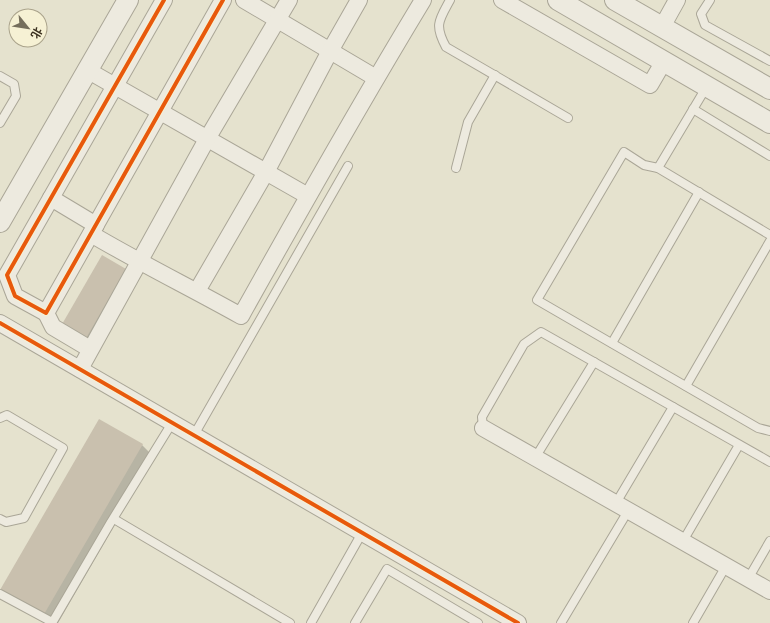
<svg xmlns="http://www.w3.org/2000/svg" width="770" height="623" viewBox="0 0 770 623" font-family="'Times New Roman','Noto Sans SC',serif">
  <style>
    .shadow { fill: #0003 }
    .building { fill: #c9c0ae }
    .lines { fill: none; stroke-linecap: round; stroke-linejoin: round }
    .service-casing { stroke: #aaa697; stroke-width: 10 }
    .minor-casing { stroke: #aaa697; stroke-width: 18 }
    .tertiary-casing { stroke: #aaa697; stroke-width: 22 }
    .service { stroke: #edeadf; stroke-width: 8 }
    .minor { stroke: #edeadf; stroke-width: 16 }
    .tertiary { stroke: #edeadf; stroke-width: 20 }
    .cycleway-casing { stroke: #f6f1d4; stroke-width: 6 }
    .cycleway { stroke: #e8590c; stroke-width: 4 }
  </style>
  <rect width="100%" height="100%" fill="#e5e2ce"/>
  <g class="shadow">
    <polygon points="125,270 134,278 94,348 71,334"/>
    <polygon points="142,445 154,457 58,623 48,623 12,602"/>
  </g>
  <g class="building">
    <polygon points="102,255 126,269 85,340 61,326"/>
    <polygon points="99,419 143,444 43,616 0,591 0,590"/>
  </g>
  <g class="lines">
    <defs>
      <g id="service">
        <path d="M450,0c-11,20 -16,25 -4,47l122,71"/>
        <polyline points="710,0 701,14 705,25 770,61"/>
        <polyline points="0,76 14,84 16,96 0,123"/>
        <polyline points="707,86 658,168 770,235"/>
        <polyline points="693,109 770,156"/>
        <polyline points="456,168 468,122 495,75"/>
        <polyline points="658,168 644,165 624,152 537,300 758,428 770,431"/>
        <polyline points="612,343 699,192"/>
        <polyline points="686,386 770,241"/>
        <polyline points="0,418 7,415 63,448 24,518 6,522 0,519"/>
        <polyline points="483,428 482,417 524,344 541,332 770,462"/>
        <polyline points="194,435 348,166"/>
        <polyline points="535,458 594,362"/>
        <polyline points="616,503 673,407"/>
        <polyline points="114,519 290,623"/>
        <polyline points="683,541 739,445"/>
        <polyline points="748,579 770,541"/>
        <polyline points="0,594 52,622"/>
        <polyline points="52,623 111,522 172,423"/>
        <polyline points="311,623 362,533"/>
        <polyline points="355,623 387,569 478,623"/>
        <polyline points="561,623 628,511"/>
        <polyline points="693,623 726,566"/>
      </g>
      <g id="minor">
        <polyline points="164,0 7,275 15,296 46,313 223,0"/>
        <polyline points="244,0 376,78"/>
        <polyline points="502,0 650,85 664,61"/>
        <polyline points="662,27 677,0"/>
        <polyline points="87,70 308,196"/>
        <polyline points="51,198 96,225"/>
        <path d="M91,234c49,29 100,54 150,82 59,-106 119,-212 182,-316"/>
        <polyline points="197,291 266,172 330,51 359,0"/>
        <polyline points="46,313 53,327 90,349"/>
        <polyline points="0,323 518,623"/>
        <polyline points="80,369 207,139 289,0"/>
        <polyline points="483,428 770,591"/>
      </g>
      <g id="tertiary">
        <polyline points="558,0 770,123"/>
        <polyline points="615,0 770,89"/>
        <polyline points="0,222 128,0"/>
      </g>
    </defs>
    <use href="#service" class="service-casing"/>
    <use href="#minor" class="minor-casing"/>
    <use href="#tertiary" class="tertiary-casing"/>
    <use href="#service" class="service"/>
    <use href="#minor" class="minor"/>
    <use href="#tertiary" class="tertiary"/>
    <defs>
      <g id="cycleway">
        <polyline points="164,0 7,275 15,296 46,313 223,0"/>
        <polyline points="0,323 518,623"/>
      </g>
    </defs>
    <use href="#cycleway" class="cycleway-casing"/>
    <use href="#cycleway" class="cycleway"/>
  </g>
  <g transform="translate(28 28) rotate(120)"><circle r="19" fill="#f6f1d4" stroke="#aaa38b"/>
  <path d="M0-3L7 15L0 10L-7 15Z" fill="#756e5c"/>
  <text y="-6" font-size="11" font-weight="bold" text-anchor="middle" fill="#392f1e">北</text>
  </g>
</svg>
